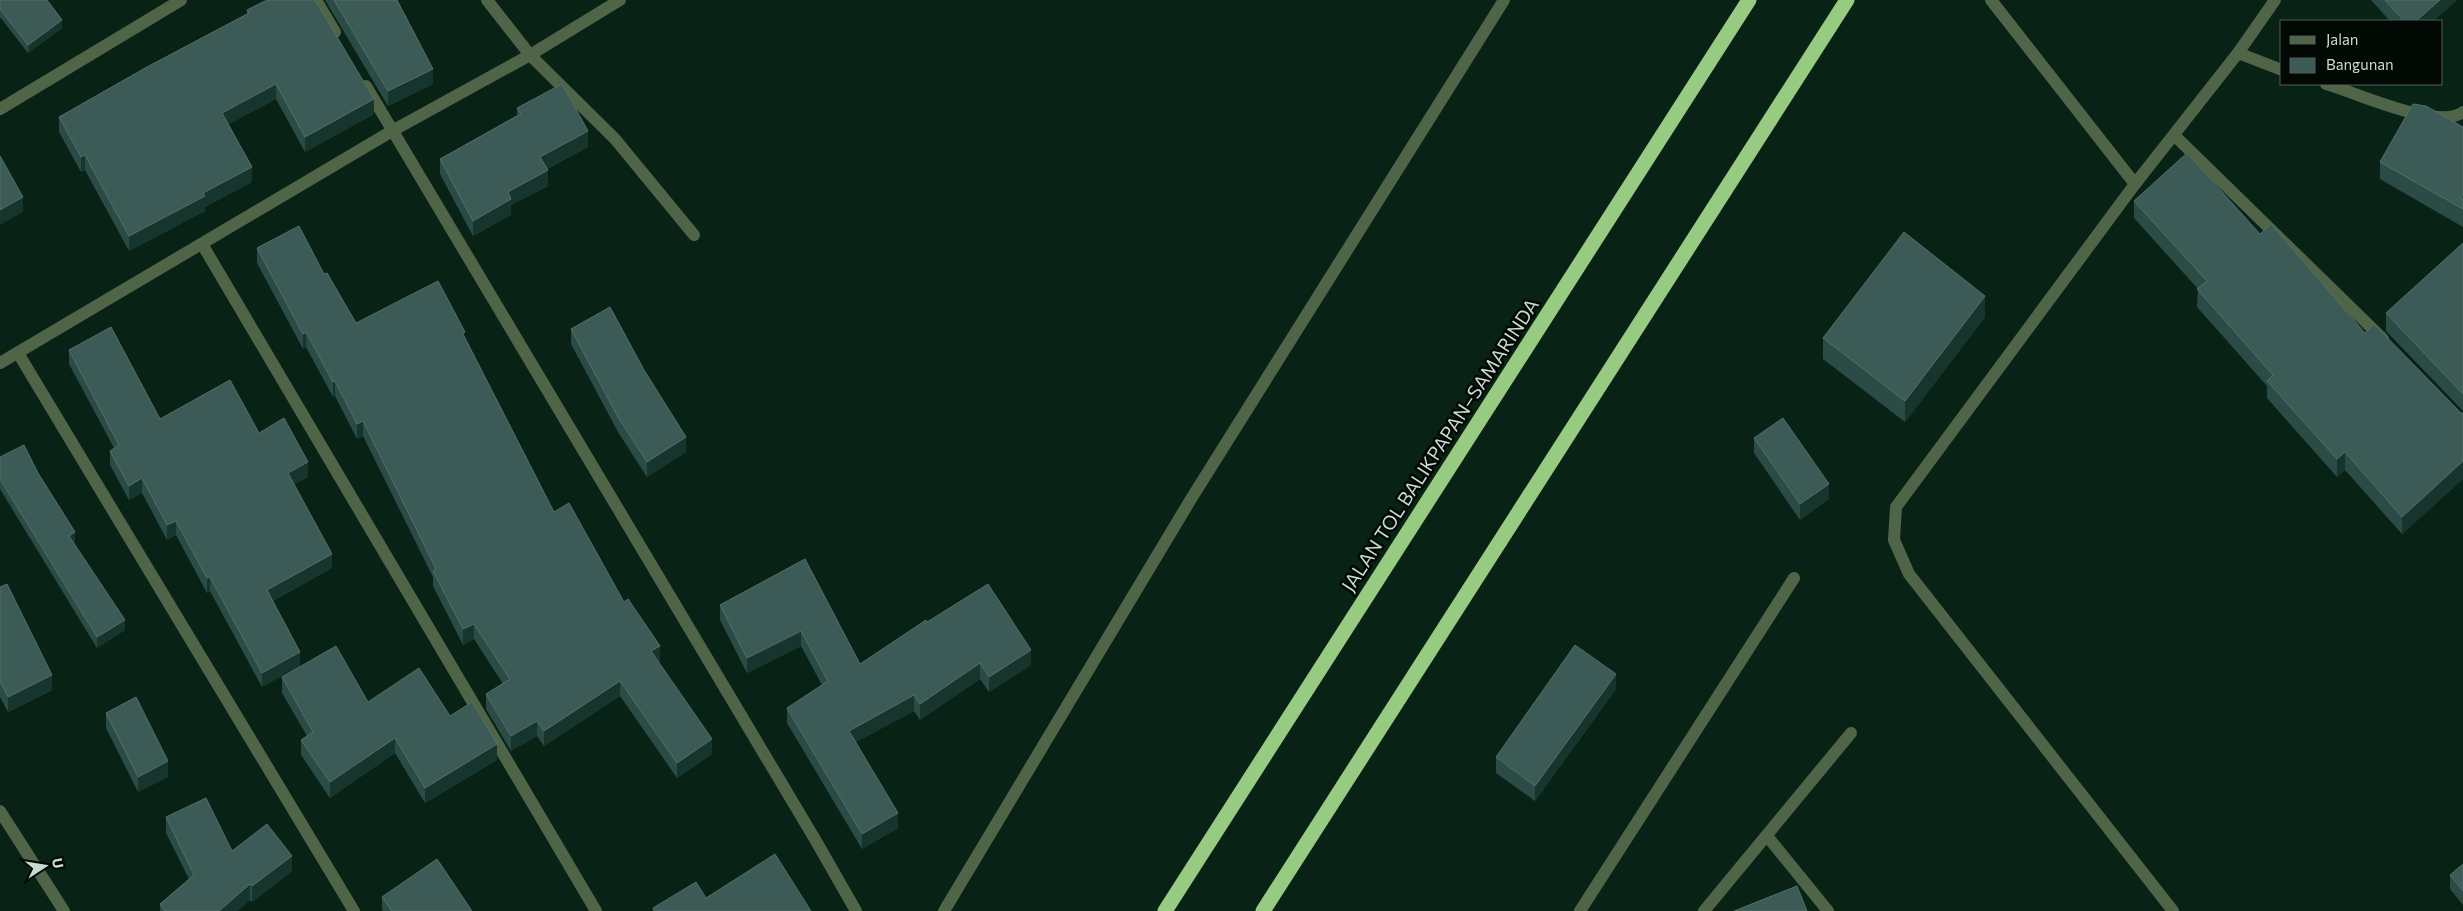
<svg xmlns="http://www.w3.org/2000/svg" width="2463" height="911" viewBox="0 0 2463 911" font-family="Commissioner,sans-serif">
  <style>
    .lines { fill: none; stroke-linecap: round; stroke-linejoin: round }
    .lane { stroke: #506548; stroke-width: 12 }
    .street { stroke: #506548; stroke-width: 12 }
    .highway { stroke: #97cb82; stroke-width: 15 }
    .wall { fill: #2b4c46 }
    .shaded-wall { fill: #16352d }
    .building { fill: #3c5b56; stroke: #536f69 }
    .labels { text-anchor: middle; stroke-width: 5; stroke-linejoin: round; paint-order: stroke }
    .street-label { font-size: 19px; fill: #ccdbd2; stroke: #020905 }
  </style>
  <rect width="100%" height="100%" fill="#082216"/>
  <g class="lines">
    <g class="lane">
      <polyline points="2275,0 2238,53 2282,70"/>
      <polyline points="530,55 620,0"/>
      <path d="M2326,84c29,8 112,47 137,28"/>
      <polyline points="1767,836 1828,911"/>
      <polyline points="1580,911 1794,578"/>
      <polyline points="1704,911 1851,733"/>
    </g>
    <g class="street">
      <polyline points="316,0 335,32"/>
      <polyline points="487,0 530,55 615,139 694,235"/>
      <polyline points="1991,0 2135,184"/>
      <polyline points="366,86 816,841 856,911"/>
      <polyline points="0,109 181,0"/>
      <polyline points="2174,135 2383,339"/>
      <polyline points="202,244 596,911"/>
      <polyline points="18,353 354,911"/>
      <polyline points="0,363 392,131 530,55"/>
      <polyline points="0,811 64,911"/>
      <polyline points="944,911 1191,499 1504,0"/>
      <polyline points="2173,911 1909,574 1894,540 1896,507 2135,184 2238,53"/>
    </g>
    <g class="highway">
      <polyline points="1165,911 1749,0"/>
      <polyline points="1263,911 1847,0"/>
    </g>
  </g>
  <g class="wall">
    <polygon points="0,0 62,28 28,53 0,17"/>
    <polygon points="325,0 397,0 433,84 388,106"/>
    <polygon points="2371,0 2457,0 2433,21 2390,21"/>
    <polygon points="247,10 374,114 305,152 276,99 229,124 252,182 205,207 205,211 129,251 85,170 81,172 59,132 59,117 247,14"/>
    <polygon points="517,108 588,147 547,169 548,186 511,205 511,215 473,236 440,174 440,159 517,115"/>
    <polygon points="2463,127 2463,227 2380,179 2380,162"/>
    <polygon points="2134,201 2260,234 2365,333 2461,413 2463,413 2463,479 2402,534 2345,470 2337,477 2267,398 2267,386 2197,307 2198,289 2134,218"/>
    <polygon points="2463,243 2463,411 2386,331 2386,313"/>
    <polygon points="257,248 324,274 356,323 465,338 554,512 624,602 660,661 658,662 712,754 677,778 620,696 544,746 537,736 511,751 486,709 486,694 503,684 474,639 463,645 433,586 433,577 363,436 357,439 335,396 333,397 306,347 303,349 257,263"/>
    <polygon points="1985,317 1905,422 1823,359 1823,338"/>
    <polygon points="571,329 686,452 647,477 618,432 571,344"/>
    <polygon points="69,350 160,419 259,433 308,477 294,484 332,568 273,601 262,687 210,591 207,593 176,535 167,540 142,493 129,500 110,465 110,451 114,448 69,364"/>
    <polygon points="1754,438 1829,499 1800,520 1754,453"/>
    <polygon points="0,457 38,473 75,543 74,543 125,630 97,648 0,489"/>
    <polygon points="805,559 860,664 927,622 1031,665 989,692 980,679 920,720 914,711 856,742 898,828 862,849 787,723 787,708 822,685 801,646 747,673 720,620 720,605"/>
    <polygon points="0,587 52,690 8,712 0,697"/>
    <polygon points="282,677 368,702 450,716 497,760 425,803 395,753 330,798 301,755 301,740 307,736 282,693"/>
    <polygon points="1616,689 1535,801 1496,773 1496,757"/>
    <polygon points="106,713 168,777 138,792 106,728"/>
    <polygon points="166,817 232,851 292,871 252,902 250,900 237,911 160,911 160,904 189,879 166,833"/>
    <polygon points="2463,864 2463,905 2450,889 2450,875"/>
    <polygon points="382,897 472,911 383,911 382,910"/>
  </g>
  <g class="shaded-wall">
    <polygon points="2440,0 2457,0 2433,21 2416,21"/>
    <polygon points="62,20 62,28 28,53 28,45"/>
    <polygon points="433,69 433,84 388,106 388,91"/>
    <polygon points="276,84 276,99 222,128 222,113"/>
    <polygon points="374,99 374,114 305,152 305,137"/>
    <polygon points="588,131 588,147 540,172 540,157"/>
    <polygon points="85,155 85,170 81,172 81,157"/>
    <polygon points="252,167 252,182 205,207 205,211 129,251 129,236 203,193"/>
    <polygon points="548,170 548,186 511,205 511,215 473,236 473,221 508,192"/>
    <polygon points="23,197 23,212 0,225 0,210"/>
    <polygon points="1985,296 1985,317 1905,422 1905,401"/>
    <polygon points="306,332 306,347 303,349 303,334"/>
    <polygon points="335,381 335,396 333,397 333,382"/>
    <polygon points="363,421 363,436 357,439 357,424"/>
    <polygon points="686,437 686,452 647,477 647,462"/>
    <polygon points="2345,452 2345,470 2337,477 2337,459"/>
    <polygon points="2463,461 2463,479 2402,534 2402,517"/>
    <polygon points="308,462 308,477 288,488 288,473"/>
    <polygon points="142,478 142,493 129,500 129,486"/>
    <polygon points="1829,484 1829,499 1800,520 1800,504"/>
    <polygon points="176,521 176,535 167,540 167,525"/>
    <polygon points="75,532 75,543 69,546 69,536"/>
    <polygon points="332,554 332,568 267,604 267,590"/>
    <polygon points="210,577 210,591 207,593 207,578"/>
    <polygon points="125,620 125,630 97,648 97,637"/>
    <polygon points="474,624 474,639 463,645 463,629"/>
    <polygon points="801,631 801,646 747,673 747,658"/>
    <polygon points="660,646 660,661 651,666 651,651"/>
    <polygon points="1031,650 1031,665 989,692 989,677"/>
    <polygon points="300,652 300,667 262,687 262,673"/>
    <polygon points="980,663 980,679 920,720 920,704"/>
    <polygon points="1616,674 1616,689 1535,801 1535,786"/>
    <polygon points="52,675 52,690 8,712 8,697"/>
    <polygon points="620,681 620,696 544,746 544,731"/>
    <polygon points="914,695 914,711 849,746 849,731"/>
    <polygon points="537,721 537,736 511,751 511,736"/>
    <polygon points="395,738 395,753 330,798 330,782"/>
    <polygon points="712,739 712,754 677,778 677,763"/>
    <polygon points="497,744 497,760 425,803 425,788"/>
    <polygon points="168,761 168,777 138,792 138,777"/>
    <polygon points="898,813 898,828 862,849 862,834"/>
    <polygon points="292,856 292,871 252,902 252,886"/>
    <polygon points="250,884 250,900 237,911 219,911"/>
  </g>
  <g class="building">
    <polygon points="0,0 47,0 62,20 28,45 0,9"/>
    <polygon points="267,0 315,0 374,99 305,137 276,84 222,113 252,167 203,193 205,196 129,236 85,155 81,157 59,117 147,67 249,13 247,10"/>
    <polygon points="334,0 397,0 433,69 388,91"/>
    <polygon points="2385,0 2440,0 2416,21 2404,21"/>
    <polygon points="562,84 588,131 540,157 548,170 508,192 511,199 473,221 440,159 521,114 517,108"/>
    <polygon points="2413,104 2426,106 2463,127 2463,194 2460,199 2463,199 2463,209 2380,162"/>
    <polygon points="2187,153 2260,234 2271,224 2365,333 2374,324 2461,413 2463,413 2463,461 2402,517 2345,452 2337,459 2267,381 2273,375 2197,289 2207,281 2134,201"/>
    <polygon points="0,156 23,197 0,210"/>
    <polygon points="299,226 324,274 327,273 356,323 438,281 465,332 463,334 554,512 569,503 624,602 628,599 660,646 651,651 712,739 677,763 620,681 544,731 537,721 511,736 486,694 510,679 474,624 463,629 433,571 436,569 363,421 357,424 335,381 333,382 306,332 303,334 257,248"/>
    <polygon points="1904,232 1985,296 1905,401 1823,338"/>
    <polygon points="2463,243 2463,394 2386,313"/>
    <polygon points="610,307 644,370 686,437 647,462 618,417 571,329"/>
    <polygon points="111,327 160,419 230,380 259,433 284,418 308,462 288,473 332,554 267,590 300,652 262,673 210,577 207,578 176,521 167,525 142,478 129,486 110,451 119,445 69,350"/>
    <polygon points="1783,418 1829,484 1800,504 1754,438"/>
    <polygon points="24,445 38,473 75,532 69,536 125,620 97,637 0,479 0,457"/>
    <polygon points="805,559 860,664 926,620 927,622 988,584 1031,650 989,677 980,663 920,704 914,695 849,731 898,813 862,834 787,708 828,681 801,631 747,658 720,605"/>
    <polygon points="7,584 52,675 8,697 0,681 0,587"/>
    <polygon points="1575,645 1616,674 1535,786 1496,757"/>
    <polygon points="336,646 368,702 419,668 450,716 472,702 497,744 425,788 395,738 330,782 301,740 313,732 282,677"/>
    <polygon points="136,697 168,761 138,777 106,713"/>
    <polygon points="206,798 232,851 267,824 292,856 252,886 250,884 219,911 165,911 160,904 194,875 166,817"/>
    <polygon points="775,854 811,911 654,911 653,908 696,882 706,898"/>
    <polygon points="437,859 472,911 392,911 382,897"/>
    <polygon points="2463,864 2463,891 2450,875"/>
    <polygon points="1797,886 1807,911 1734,911"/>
  </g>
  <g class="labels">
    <g class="street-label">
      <text transform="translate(1440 445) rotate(-57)" y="7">JALAN TOL BALIKPAPAN–SAMARINDA</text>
    </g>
  </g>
  <rect x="2280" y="20" width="162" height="65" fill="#020905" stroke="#535d57"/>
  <rect x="2290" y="36" width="25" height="8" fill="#506548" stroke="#535d57"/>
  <text x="2326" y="45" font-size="15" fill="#ccdbd2">Jalan</text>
  <rect x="2290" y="58" width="25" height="15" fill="#3c5b56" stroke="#535d57"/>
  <text x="2326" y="70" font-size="15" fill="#ccdbd2">Bangunan</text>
  <g transform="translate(45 866) rotate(78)" stroke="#020905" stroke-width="4" paint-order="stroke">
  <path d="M0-4L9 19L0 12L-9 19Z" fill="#ccdbd2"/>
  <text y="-8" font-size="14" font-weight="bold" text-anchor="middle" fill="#ccdbd2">U</text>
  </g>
</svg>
